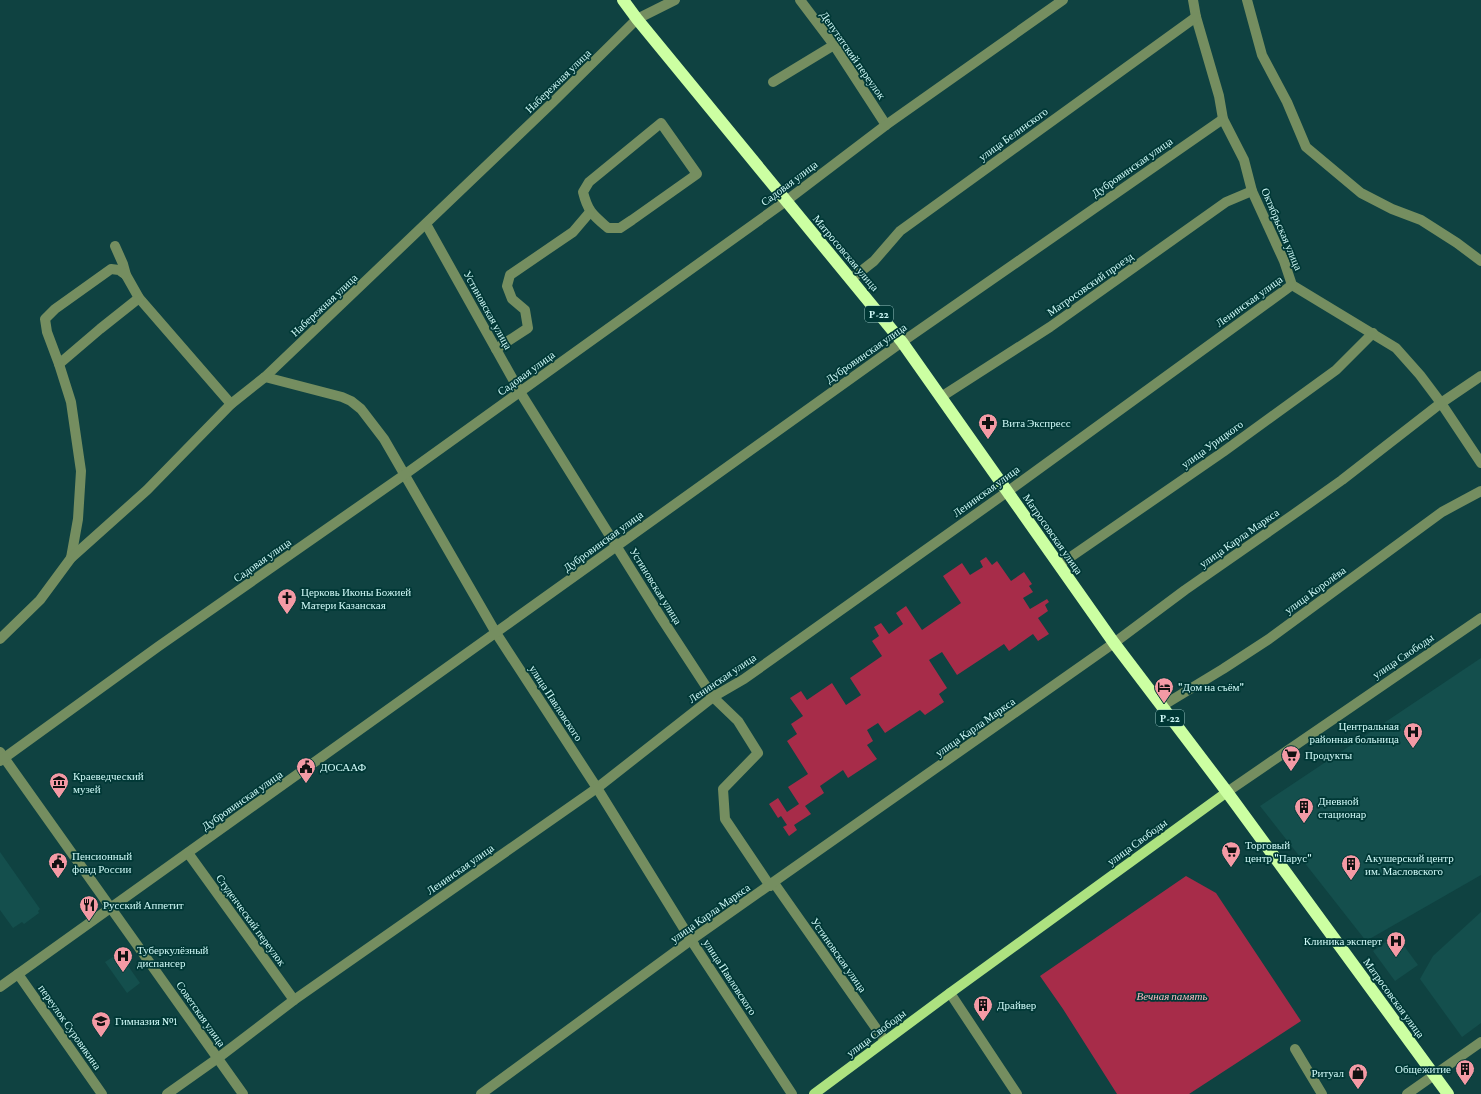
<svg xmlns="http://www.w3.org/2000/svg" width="1481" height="1094" viewBox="0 0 1481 1094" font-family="'Crimson Pro',serif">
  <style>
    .built { fill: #144f4d }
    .green { fill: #a72c49 }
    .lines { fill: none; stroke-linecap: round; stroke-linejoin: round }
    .minor { stroke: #758e60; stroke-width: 10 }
    .major { stroke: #ade280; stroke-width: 10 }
    .highway { stroke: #ccffa2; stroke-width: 12 }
    .labels { text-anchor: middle; stroke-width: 3.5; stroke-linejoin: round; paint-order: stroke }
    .shield { fill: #003836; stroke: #92c0be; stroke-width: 1 }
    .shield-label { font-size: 10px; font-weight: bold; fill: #d0faf8 }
    .street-label { font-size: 11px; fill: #d0faf8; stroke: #003836 }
    .poi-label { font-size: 11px; fill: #d0faf8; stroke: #003836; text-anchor: start }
    .park-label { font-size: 11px; font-style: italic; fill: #fcbac1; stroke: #003836 }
  </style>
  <rect width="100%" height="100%" fill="#0f4241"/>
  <g class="built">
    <polygon points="1481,658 1481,875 1366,941 1260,806"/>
    <polygon points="0,852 40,909 38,911 39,913 24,924 22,922 13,928 0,910"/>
    <polygon points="1481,912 1481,1023 1462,1037 1420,979 1433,956"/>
    <polygon points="1396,935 1418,965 1395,981 1373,951"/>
    <polygon points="119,953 140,983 127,993 105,962"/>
  </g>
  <g class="green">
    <polygon points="986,557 992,565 997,561 1011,581 1024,572 1032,584 1029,586 1033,592 1023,598 1030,609 1047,599 1049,602 1045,605 1048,611 1038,618 1049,634 1038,641 1033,634 1009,651 1004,644 957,675 942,652 929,660 947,688 939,694 944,702 925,715 920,710 885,733 878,723 867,730 873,741 867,745 877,759 848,778 843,770 820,786 824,793 805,806 811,814 794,825 797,830 789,836 783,827 787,825 781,816 778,818 769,804 778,798 787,812 799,804 788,787 808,774 787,741 797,734 791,724 803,716 790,698 801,691 807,700 832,683 846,705 861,695 850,678 882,656 872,641 879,636 874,627 881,623 889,634 903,624 896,613 906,606 922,630 961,603 943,576 962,563 970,575 983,567 980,561"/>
    <polygon points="1186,876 1216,893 1301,1021 1189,1094 1117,1094 1063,1009 1040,976"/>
  </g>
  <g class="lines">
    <g class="minor">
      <polyline points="800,0 834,45 886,125"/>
      <polyline points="1193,0 1196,17 1219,96 1223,119 1244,160 1252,191 1284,261 1292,285 1396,348 1420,375 1441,403 1481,463"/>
      <polyline points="1247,0 1262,55 1287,102 1306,147 1361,193 1392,209 1421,220 1457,243 1481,261"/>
      <polyline points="773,82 834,45"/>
      <path d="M661,123l36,51 -65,46 -12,8h-12c-15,-13 -20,-16 -25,-36l6,-10z"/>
      <polyline points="426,224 520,392 660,616 713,697 738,721 758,753 723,789 725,819 770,886"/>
      <polyline points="115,246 123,264 126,275 139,298 231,404"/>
      <polyline points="851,279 874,261 900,231 1196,17"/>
      <polyline points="496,349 528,328 525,310 512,299 507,286 510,275 573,232 590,212"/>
      <polyline points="59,364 100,329 139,298"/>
      <polyline points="265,377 342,397 351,401 361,409 384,439 496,633 597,788 691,940 792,1094"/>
      <polyline points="941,397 1050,327 1226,202 1252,191"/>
      <polyline points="71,558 78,519 81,471 71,402 59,364 47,332 45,319 55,309 111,269 119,270 126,275"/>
      <polyline points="1059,565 1223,452 1336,370 1373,333"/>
      <polyline points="0,639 40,600 71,558 147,490 231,404 265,377 552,103 637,19 675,0"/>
      <polyline points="1162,706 1223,669 1269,639 1442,512 1481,491"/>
      <polyline points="0,752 243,1094"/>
      <polyline points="0,761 159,646 404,475 786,201 886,125 1063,0"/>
      <polyline points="1227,792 1481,618"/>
      <polyline points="188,853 294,1000"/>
      <polyline points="774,883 885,1041"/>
      <polyline points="18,974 102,1094"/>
      <polyline points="0,987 902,342 1223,119"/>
      <polyline points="950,993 1017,1094"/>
      <polyline points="1295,1049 1322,1094"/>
      <polyline points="167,1094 218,1058 294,1000 597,788 713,697 744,679 1007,492 1292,285"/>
      <polyline points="481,1094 691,940 1114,643 1185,590 1294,514 1342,480 1441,403 1481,376"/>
      <polyline points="1407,1094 1481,1042"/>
    </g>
    <polyline class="major" points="814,1094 950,993 1227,792"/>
    <polyline class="highway" points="623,0 637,19 902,342 1114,643 1227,792 1448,1094"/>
  </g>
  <defs>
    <symbol id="pharmacy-pin" viewBox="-11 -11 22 30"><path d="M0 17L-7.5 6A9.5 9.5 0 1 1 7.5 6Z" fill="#f49aa5" stroke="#003836"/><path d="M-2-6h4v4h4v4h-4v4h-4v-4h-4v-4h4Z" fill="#111"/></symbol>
    <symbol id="church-pin" viewBox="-11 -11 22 30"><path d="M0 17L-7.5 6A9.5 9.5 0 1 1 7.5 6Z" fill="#f49aa5" stroke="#003836"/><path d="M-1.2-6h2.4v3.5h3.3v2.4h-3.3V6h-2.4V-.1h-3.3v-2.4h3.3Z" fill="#111"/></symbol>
    <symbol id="hotel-pin" viewBox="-11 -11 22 30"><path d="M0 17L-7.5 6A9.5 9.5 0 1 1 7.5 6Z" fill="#f49aa5" stroke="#003836"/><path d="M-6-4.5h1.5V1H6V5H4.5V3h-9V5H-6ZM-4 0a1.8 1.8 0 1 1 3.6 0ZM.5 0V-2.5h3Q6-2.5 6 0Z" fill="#111"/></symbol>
    <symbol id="hospital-pin" viewBox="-11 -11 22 30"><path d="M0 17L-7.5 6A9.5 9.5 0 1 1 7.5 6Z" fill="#f49aa5" stroke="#003836"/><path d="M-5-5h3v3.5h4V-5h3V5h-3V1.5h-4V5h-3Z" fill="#111"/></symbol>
    <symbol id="supermarket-pin" viewBox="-11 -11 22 30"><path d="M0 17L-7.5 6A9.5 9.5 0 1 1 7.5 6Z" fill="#f49aa5" stroke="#003836"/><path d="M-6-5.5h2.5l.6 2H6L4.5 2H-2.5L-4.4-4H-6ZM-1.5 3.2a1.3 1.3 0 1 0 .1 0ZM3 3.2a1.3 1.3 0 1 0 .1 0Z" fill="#111"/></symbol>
    <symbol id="civic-pin" viewBox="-11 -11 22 30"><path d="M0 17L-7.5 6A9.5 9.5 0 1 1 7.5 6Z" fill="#f49aa5" stroke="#003836"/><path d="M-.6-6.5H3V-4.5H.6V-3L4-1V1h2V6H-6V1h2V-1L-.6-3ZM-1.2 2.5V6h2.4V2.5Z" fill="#111"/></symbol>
    <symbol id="museum-pin" viewBox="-11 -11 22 30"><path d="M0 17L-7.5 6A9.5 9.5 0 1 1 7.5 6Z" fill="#f49aa5" stroke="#003836"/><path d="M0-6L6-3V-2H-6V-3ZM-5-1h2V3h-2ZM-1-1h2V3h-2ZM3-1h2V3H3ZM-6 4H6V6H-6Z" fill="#111"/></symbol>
    <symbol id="building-pin" viewBox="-11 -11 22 30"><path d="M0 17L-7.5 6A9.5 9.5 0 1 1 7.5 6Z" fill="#f49aa5" stroke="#003836"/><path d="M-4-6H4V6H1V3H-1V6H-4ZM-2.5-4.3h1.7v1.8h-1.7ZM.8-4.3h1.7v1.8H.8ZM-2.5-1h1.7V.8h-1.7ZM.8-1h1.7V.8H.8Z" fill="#111"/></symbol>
    <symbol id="restaurant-pin" viewBox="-11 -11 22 30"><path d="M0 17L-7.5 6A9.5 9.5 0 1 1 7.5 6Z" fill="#f49aa5" stroke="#003836"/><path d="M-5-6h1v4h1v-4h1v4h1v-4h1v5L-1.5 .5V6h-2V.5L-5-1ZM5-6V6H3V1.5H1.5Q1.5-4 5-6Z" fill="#111"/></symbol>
    <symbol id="school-pin" viewBox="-11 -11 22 30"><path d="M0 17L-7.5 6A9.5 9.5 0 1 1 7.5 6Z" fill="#f49aa5" stroke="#003836"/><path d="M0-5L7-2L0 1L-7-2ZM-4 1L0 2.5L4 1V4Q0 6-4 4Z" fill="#111"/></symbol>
    <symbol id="shop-pin" viewBox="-11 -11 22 30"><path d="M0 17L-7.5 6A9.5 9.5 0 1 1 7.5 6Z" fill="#f49aa5" stroke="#003836"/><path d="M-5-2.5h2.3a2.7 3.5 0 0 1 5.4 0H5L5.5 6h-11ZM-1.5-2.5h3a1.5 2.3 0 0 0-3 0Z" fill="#111"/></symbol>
  </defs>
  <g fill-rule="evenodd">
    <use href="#pharmacy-pin" x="977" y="412" width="22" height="30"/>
    <use href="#church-pin" x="276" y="587" width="22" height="30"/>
    <use href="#hotel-pin" x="1153" y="676" width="22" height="30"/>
    <use href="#hospital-pin" x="1402" y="721" width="22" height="30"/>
    <use href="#supermarket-pin" x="1280" y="744" width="22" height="30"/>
    <use href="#civic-pin" x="295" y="756" width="22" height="30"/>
    <use href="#museum-pin" x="48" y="771" width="22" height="30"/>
    <use href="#building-pin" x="1293" y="796" width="22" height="30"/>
    <use href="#supermarket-pin" x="1220" y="840" width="22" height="30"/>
    <use href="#civic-pin" x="47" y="851" width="22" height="30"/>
    <use href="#building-pin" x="1340" y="853" width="22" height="30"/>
    <use href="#restaurant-pin" x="78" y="894" width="22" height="30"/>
    <use href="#hospital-pin" x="1385" y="930" width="22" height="30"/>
    <use href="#hospital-pin" x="112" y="945" width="22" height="30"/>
    <use href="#building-pin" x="972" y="994" width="22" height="30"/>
    <use href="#school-pin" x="90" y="1010" width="22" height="30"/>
    <use href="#building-pin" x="1454" y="1058" width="22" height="30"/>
    <use href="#shop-pin" x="1347" y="1062" width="22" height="30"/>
  </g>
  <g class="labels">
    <g class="shield">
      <rect x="865" y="306" width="28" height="16" rx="3"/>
      <rect x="1156" y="710" width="28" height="16" rx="3"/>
    </g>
    <g class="shield-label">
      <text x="879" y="318">Р-22</text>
      <text x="1170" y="722">Р-22</text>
    </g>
    <g class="street-label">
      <text transform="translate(853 55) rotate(55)" y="4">Депутатский переулок</text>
      <text transform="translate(558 81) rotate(-44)" y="4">Набережная улица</text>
      <text transform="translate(1013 134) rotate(-36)" y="4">улица Белинского</text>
      <text transform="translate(1132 167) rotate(-35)" y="4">Дубровинская улица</text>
      <text transform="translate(789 183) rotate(-37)" y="4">Садовая улица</text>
      <text transform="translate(1282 229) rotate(67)" y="4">Октябрьская улица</text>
      <text transform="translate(846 253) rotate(50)" y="4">Матросовская улица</text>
      <text transform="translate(1090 284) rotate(-35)" y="4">Матросовский проезд</text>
      <text transform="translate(1249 301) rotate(-36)" y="4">Ленинская улица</text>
      <text transform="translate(324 305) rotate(-43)" y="4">Набережная улица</text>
      <text transform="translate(488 310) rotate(61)" y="4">Устиновская улица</text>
      <text transform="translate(866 353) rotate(-35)" y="4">Дубровинская улица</text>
      <text transform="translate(526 373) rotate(-36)" y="4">Садовая улица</text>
      <text transform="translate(1212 444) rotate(-36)" y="4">улица Урицкого</text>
      <text transform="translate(986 491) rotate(-36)" y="4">Ленинская улица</text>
      <text transform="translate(1053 534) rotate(55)" y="4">Матросовская улица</text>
      <text transform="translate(1239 538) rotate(-35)" y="4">улица Карла Маркса</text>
      <text transform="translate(603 541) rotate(-36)" y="4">Дубровинская улица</text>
      <text transform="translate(262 560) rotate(-35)" y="4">Садовая улица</text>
      <text transform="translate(656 586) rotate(58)" y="4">Устиновская улица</text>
      <text transform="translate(1315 590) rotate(-36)" y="4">улица Королёва</text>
      <text transform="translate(1403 656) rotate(-34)" y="4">улица Свободы</text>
      <text transform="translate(722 678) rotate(-34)" y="4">Ленинская улица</text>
      <text transform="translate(556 703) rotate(57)" y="4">улица Павловского</text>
      <text transform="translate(975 727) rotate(-35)" y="4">улица Карла Маркса</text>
      <text transform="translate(242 800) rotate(-35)" y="4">Дубровинская улица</text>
      <text transform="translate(1137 842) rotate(-36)" y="4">улица Свободы</text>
      <text transform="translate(460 869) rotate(-35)" y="4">Ленинская улица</text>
      <text transform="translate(710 913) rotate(-35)" y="4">улица Карла Маркса</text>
      <text transform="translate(251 920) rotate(54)" y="4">Студенческий переулок</text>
      <text transform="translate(839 955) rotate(55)" y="4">Устиновская улица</text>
      <text transform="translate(730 977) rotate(57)" y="4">улица Павловского</text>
      <text transform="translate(1394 998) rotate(54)" y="4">Матросовская улица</text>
      <text transform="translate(201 1014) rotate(55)" y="4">Советская улица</text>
      <text transform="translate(70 1027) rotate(55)" y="4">переулок Суровикина</text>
      <text transform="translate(876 1033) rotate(-37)" y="4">улица Свободы</text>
    </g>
    <g class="poi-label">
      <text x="1002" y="427">Вита Экспресс</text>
      <text x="301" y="596">Церковь Иконы Божией<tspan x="301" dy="13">Матери Казанская</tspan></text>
      <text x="1178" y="691">"Дом на съём"</text>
      <text x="1399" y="730" text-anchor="end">Центральная<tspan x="1399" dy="13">районная больница</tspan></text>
      <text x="1305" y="759">Продукты</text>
      <text x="320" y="771">ДОСААФ</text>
      <text x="73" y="780">Краеведческий<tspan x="73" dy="13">музей</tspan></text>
      <text x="1318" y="805">Дневной<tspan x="1318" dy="13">стационар</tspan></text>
      <text x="1245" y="849">Торговый<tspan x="1245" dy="13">центр "Парус"</tspan></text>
      <text x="72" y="860">Пенсионный<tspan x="72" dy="13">фонд России</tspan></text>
      <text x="1365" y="862">Акушерский центр<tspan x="1365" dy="13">им. Масловского</tspan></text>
      <text x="103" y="909">Русский Аппетит</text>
      <text x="1382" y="945" text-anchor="end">Клиника эксперт</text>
      <text x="137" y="954">Туберкулёзный<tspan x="137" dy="13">диспансер</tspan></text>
      <text x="997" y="1009">Драйвер</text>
      <text x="115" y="1025">Гимназия №1</text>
      <text x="1451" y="1073" text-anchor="end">Общежитие</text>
      <text x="1344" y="1077" text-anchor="end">Ритуал</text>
    </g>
    <g class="park-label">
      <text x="1172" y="1000">Вечная память</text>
    </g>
  </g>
</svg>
